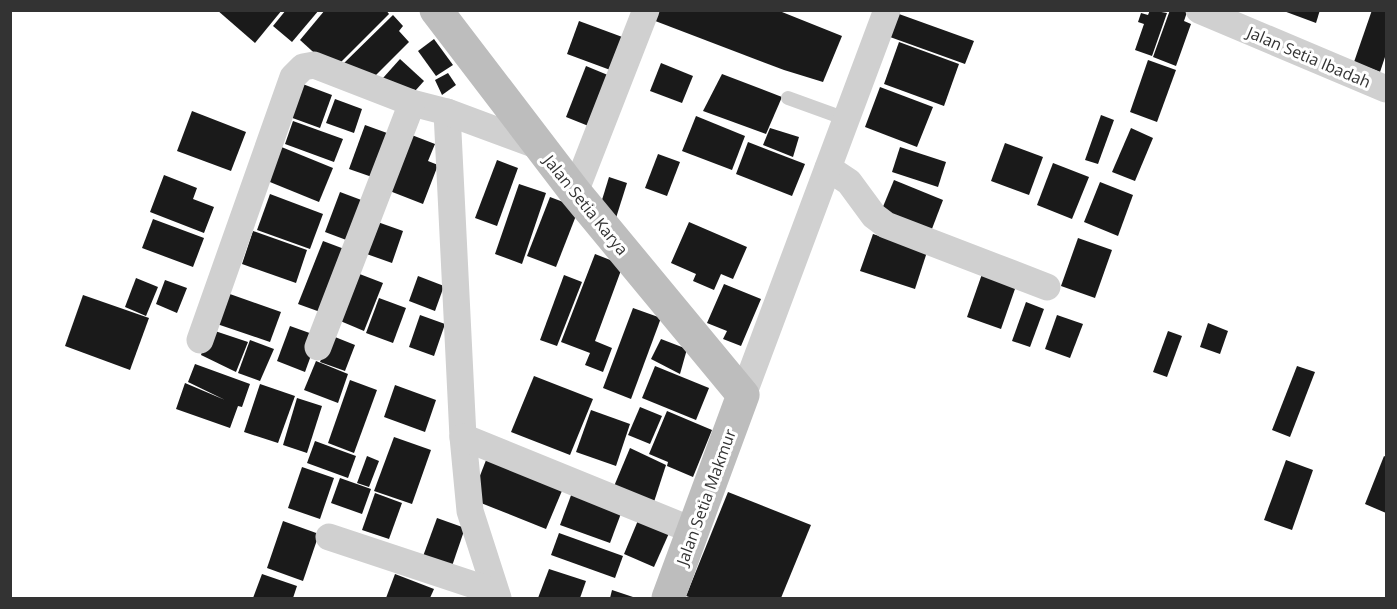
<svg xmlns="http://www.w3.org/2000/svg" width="1397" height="609" viewBox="0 0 1397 609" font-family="'Open Sans',sans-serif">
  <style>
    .building { fill: #1a1a1a }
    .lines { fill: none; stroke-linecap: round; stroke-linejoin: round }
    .service { stroke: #d0d0d0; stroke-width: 14 }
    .minor { stroke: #d0d0d0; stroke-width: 27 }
    .secondary { stroke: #bdbdbd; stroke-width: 33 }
    .labels { text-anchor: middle; stroke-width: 6; stroke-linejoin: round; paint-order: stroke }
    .street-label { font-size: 16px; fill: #333; stroke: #fff }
  </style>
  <rect width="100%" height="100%" fill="#fff"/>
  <g class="building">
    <polygon points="217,10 282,10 255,43"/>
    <polygon points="286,10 319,10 292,42 273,26"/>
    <polygon points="325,10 386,10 389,14 333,70 300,40"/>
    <polygon points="653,10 777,10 842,36 823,82 784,70 650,19"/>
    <polygon points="1150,10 1167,13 1152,56 1135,50 1144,24 1138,22 1141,13 1148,15"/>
    <polygon points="1170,10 1187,12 1184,21 1191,24 1176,66 1153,57"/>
    <polygon points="1281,10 1320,10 1316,23"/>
    <polygon points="1372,10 1386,10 1386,54 1380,72 1354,62"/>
    <polygon points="899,14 974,41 965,64 890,37"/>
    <polygon points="393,15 403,26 399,31 409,42 370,81 341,66"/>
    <polygon points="579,21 625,38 613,71 567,54"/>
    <polygon points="434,39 453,65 436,76 418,51"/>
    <polygon points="899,42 959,64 944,106 884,84"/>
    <polygon points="400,59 424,81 407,100 383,78"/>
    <polygon points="1148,60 1176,70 1157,122 1130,112"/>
    <polygon points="661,63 693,76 682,103 650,91"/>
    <polygon points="586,66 615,78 596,129 566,117"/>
    <polygon points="448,73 456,85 442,95 435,80"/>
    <polygon points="722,74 782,97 766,134 703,111"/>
    <polygon points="300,83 332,95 320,128 287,116"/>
    <polygon points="880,87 933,107 917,147 865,127"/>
    <polygon points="335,99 362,109 354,133 326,123"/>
    <polygon points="192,111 246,132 231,171 177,151"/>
    <polygon points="1101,115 1114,120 1098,164 1085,160"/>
    <polygon points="696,116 745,136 732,170 682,151"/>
    <polygon points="293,121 343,139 334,162 285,144"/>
    <polygon points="365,125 387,133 372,177 349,169"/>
    <polygon points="770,128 799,137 793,157 763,145"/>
    <polygon points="1131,128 1153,138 1135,181 1112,172"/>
    <polygon points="404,132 435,144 428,161 438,165 423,204 382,188"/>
    <polygon points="748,142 805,164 792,196 736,174"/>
    <polygon points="1005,143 1043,157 1029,195 991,181"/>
    <polygon points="279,146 333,168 319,202 265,180"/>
    <polygon points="900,147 946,162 938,187 892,172"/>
    <polygon points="658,154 680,162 667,196 645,188"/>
    <polygon points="497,160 518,168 497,226 475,218"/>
    <polygon points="1053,163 1089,177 1072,219 1037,205"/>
    <polygon points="164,175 197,188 193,199 214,207 204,233 150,212"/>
    <polygon points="609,177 627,183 616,218 598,213"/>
    <polygon points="894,180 943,200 930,234 880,214"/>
    <polygon points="1100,182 1133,195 1118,236 1084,222"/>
    <polygon points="519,184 546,193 522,264 495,254"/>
    <polygon points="340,192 364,201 349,241 325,232"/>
    <polygon points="270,194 323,214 310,249 257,230"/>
    <polygon points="550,197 579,208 556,267 527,256"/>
    <polygon points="153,219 204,238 193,267 142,248"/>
    <polygon points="372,220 403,231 392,263 361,252"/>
    <polygon points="689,222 747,247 733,279 721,274 714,290 693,281 696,274 671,263"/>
    <polygon points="253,231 307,250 296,283 242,264"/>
    <polygon points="873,234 927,252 915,289 860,271"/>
    <polygon points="1078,238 1112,250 1095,298 1061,286"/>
    <polygon points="323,241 347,250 323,313 298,304"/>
    <polygon points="595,254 623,265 595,341 612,348 603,372 585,365 590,353 561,342"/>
    <polygon points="357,273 383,283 364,331 338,320"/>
    <polygon points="982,274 1016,286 1001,329 967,317"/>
    <polygon points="564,275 582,282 557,346 540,340"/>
    <polygon points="418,276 444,286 435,311 409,301"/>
    <polygon points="136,278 158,287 146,316 125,307"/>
    <polygon points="165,280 187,288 177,313 156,304"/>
    <polygon points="724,284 761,299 741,346 723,339 727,331 707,323"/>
    <polygon points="227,293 281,312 270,342 217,324"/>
    <polygon points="83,295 149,318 130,370 65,346"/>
    <polygon points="379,298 406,308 393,343 366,333"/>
    <polygon points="1026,302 1044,309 1030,347 1012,341"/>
    <polygon points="633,308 661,318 631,399 603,388"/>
    <polygon points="420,315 445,324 434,356 409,347"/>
    <polygon points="1057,315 1083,324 1070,358 1045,349"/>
    <polygon points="1208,323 1228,331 1220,354 1200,347"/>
    <polygon points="290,326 318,336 305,372 277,361"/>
    <polygon points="209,329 248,342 236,372 201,355"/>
    <polygon points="1168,331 1182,336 1167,377 1153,372"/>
    <polygon points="330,335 355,345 345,371 320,362"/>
    <polygon points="661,339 687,349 680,374 651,359"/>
    <polygon points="250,340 274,349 260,381 238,373"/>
    <polygon points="316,361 348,374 338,403 304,390"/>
    <polygon points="195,364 250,384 242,407 238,406 230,428 176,409 185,383 225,400 188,382"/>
    <polygon points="655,366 709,388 696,420 642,398"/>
    <polygon points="1297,366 1315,372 1290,437 1272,430"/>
    <polygon points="534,376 593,399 570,455 511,432"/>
    <polygon points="350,380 377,390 354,453 328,443"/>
    <polygon points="260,384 295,396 278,443 244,432"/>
    <polygon points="395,385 436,400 425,432 384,417"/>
    <polygon points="297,398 322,406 307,453 283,445"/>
    <polygon points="640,407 662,416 650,444 628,435"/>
    <polygon points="591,410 630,424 616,466 576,452"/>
    <polygon points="667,411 712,430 693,477 667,466 668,462 649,454"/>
    <polygon points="394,437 431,450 412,504 374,491"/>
    <polygon points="315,441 356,456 348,478 307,463"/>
    <polygon points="630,448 666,465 652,508 612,491"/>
    <polygon points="488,455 564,486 546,529 471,499"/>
    <polygon points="367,456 379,461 369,487 357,483"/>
    <polygon points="1384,456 1386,457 1386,513 1365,504"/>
    <polygon points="1286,460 1313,470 1292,530 1264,520"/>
    <polygon points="302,467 334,478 320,519 288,508"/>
    <polygon points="340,478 371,489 362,514 331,503"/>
    <polygon points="573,490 623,508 610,543 560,525"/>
    <polygon points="728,492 811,525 781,598 692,598 686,596"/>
    <polygon points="375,493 402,503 389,539 362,530"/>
    <polygon points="437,518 465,528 451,569 422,559"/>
    <polygon points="639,518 670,531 654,567 624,554"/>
    <polygon points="283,521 319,534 303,581 267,568"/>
    <polygon points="559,533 623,556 615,578 551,555"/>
    <polygon points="549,569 586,581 580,598 538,598"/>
    <polygon points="262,574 297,586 293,598 253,598"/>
    <polygon points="395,574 434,589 430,598 386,598"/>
    <polygon points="612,590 636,598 610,598"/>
  </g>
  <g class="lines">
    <polyline class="service" points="788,98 846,119"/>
    <g class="minor">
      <polyline points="1199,10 1386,89"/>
      <polyline points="447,112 463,437 470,511 498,598"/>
      <polyline points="828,168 849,182 874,216 886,225 1047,287"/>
      <polyline points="575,192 646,10"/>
      <polyline points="200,340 293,77 303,67 314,65 412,103 447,112 539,146"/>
      <polyline points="318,347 412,103"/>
      <polyline points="743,395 887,10"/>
      <polyline points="463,437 694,531"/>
      <polyline points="329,537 495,592"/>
    </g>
    <polyline class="secondary" points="436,10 575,192 743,395 668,598"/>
  </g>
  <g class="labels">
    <g class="street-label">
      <text transform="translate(1309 57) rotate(23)" y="6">Jalan Setia Ibadah</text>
      <text transform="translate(586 205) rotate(51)" y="6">Jalan Setia Karya</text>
      <text transform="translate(706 497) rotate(-70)" y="6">Jalan Setia Makmur</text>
    </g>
  </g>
  <rect width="1397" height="609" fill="none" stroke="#333333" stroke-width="24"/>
</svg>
